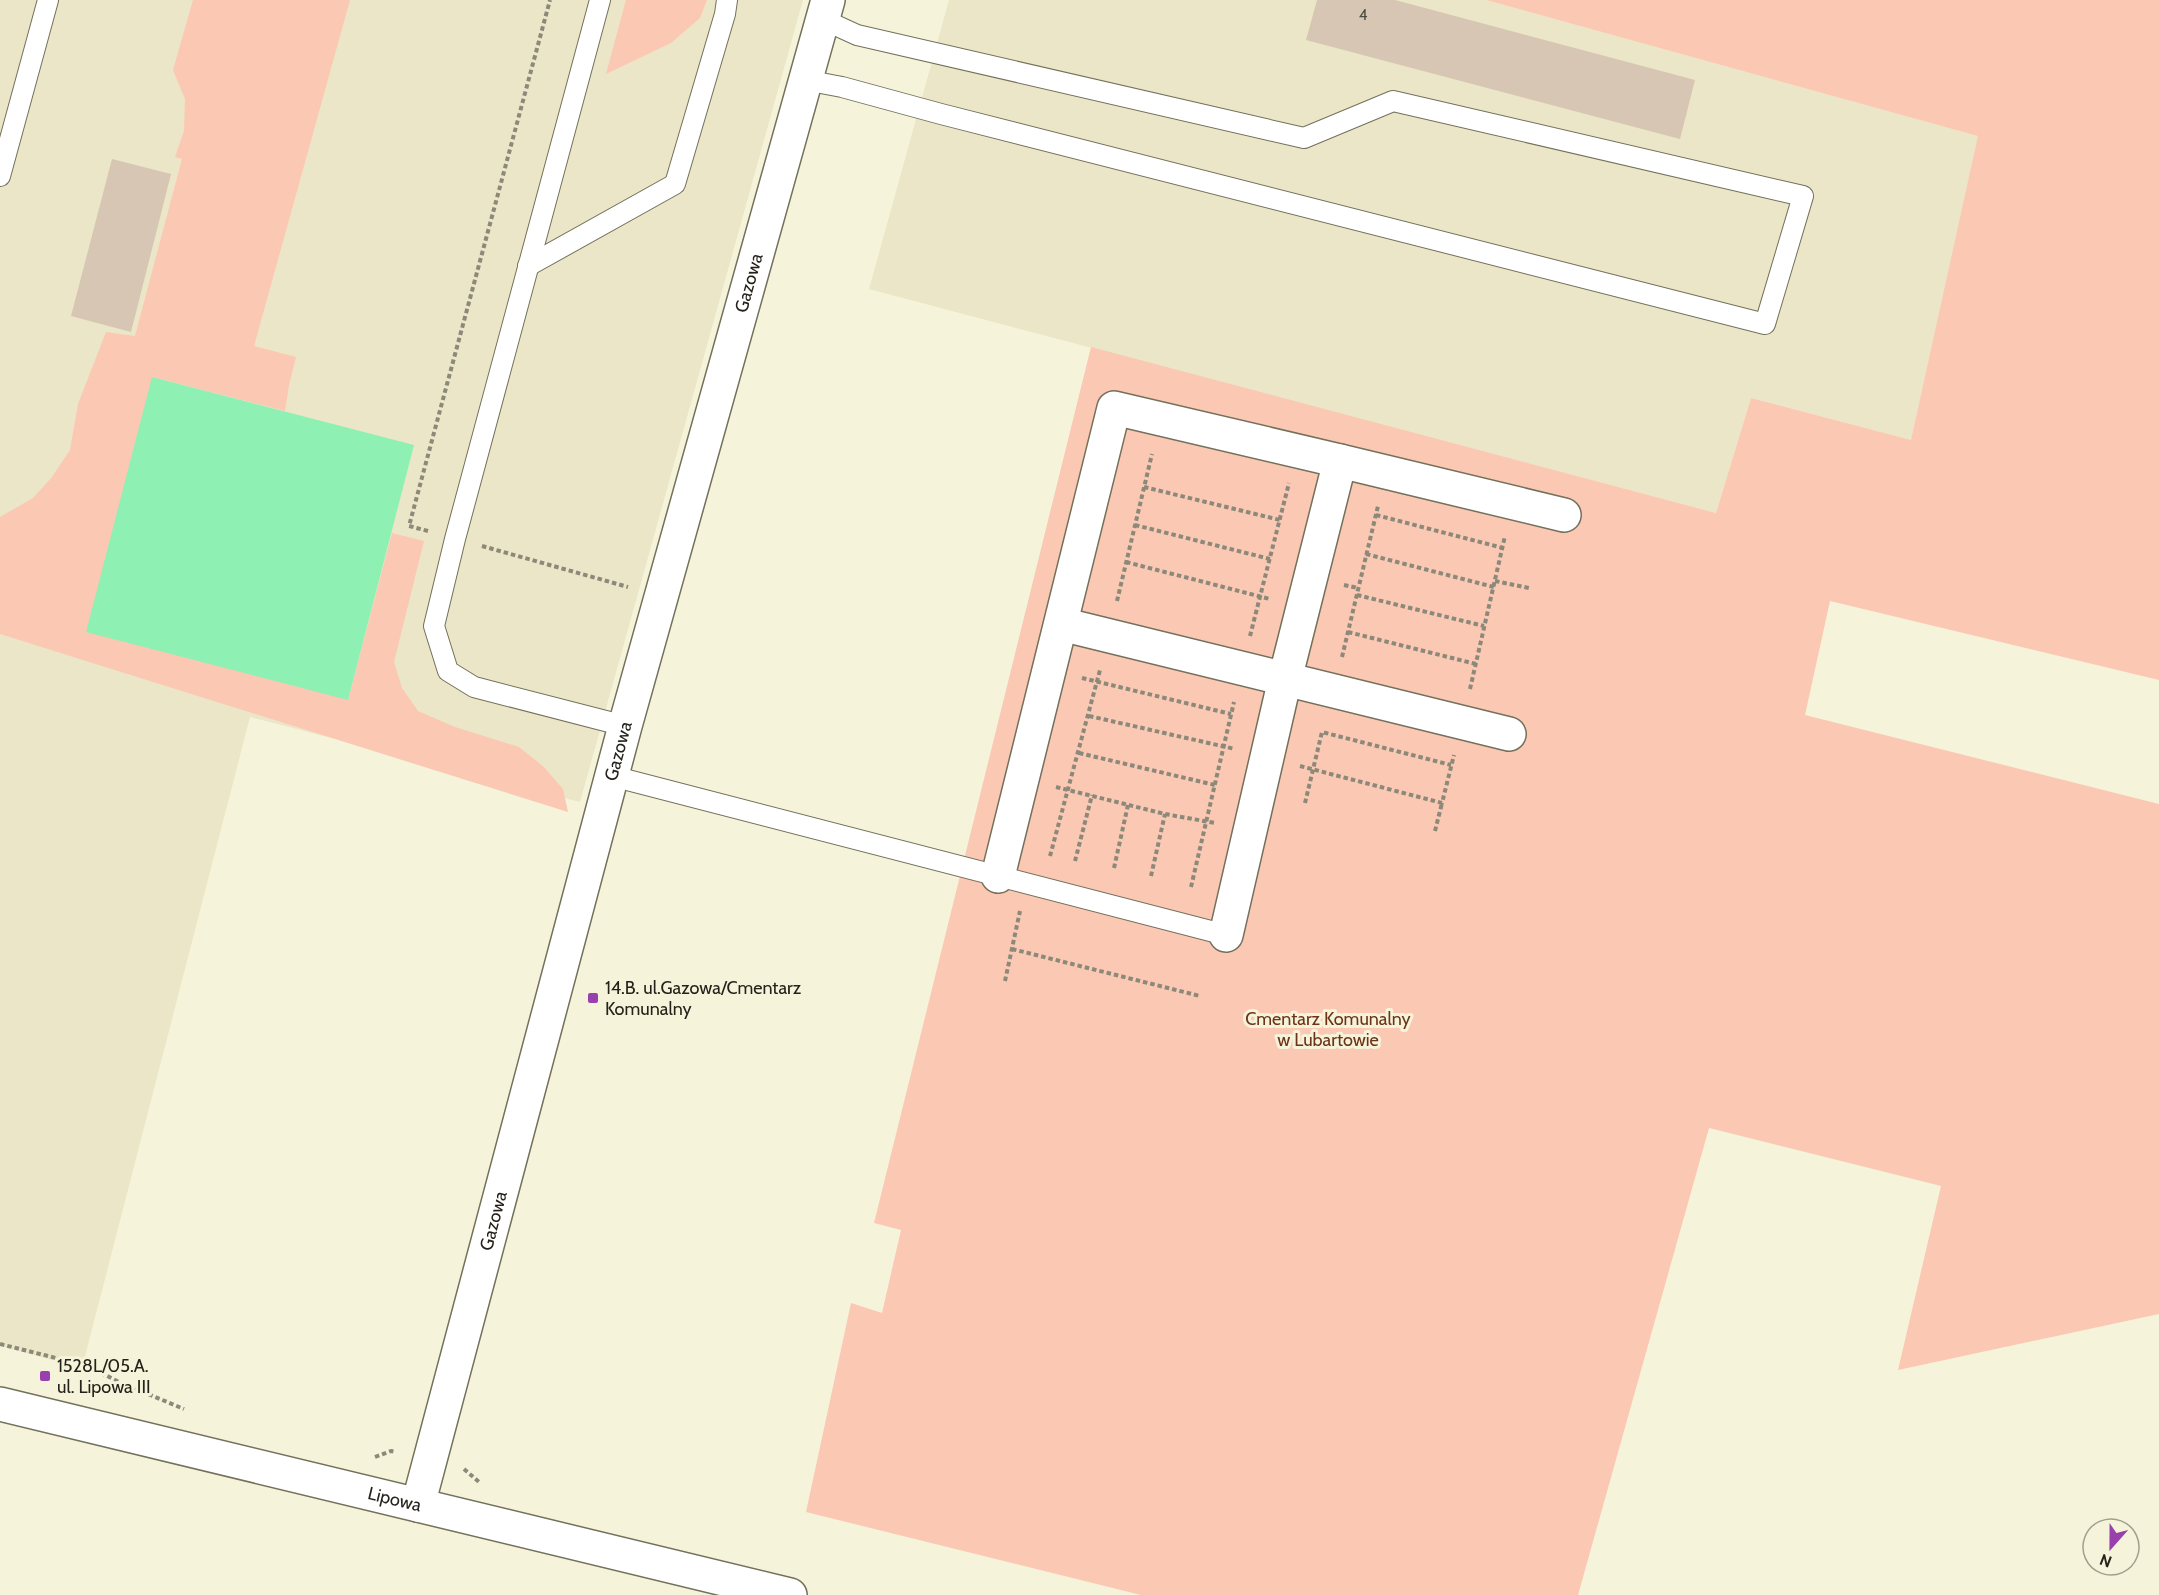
<svg xmlns="http://www.w3.org/2000/svg" width="2159" height="1595" viewBox="0 0 2159 1595" font-family="Cabin,sans-serif">
  <style>
    .built { fill: #ebe6c7 }
    .green { fill: #fbc8b3 }
    .water { fill: #8ef0b3 }
    .building { fill: #d6c6b3 }
    .lines { fill: none; stroke-linecap: round; stroke-linejoin: round }
    .lane-casing { stroke: #73705b; stroke-width: 22 }
    .street-casing { stroke: #73705b; stroke-width: 36 }
    .secondary-casing { stroke: #73705b; stroke-width: 36 }
    .path { stroke: #8c897a; stroke-width: 4; stroke-dasharray: 4.5 3; stroke-linecap: butt }
    .lane { stroke: #fff; stroke-width: 20 }
    .street { stroke: #fff; stroke-width: 33 }
    .secondary { stroke: #fff; stroke-width: 33 }
    .poi-dot { fill: #9841ad; stroke: #f6f3db; stroke-width: 2 }
    .labels { text-anchor: middle; stroke-width: 6; stroke-linejoin: round; paint-order: stroke }
    .number-label { font-size: 15px; fill: #504b40 }
    .street-label { font-size: 18px; fill: #24221a; stroke: #f6f3db }
    .poi-label { font-size: 18px; fill: #24221a; stroke: #f6f3db; text-anchor: start }
    .park-label { font-size: 18px; fill: #6e3216; stroke: #f6f3db }
  </style>
  <rect width="100%" height="100%" fill="#f6f3db"/>
  <g class="built">
    <polygon points="0,0 803,0 580,802 250,717 82,1368 0,1346"/>
    <polygon points="949,0 1486,0 1979,136 1911,440 1751,398 1716,513 869,289"/>
  </g>
  <g class="green">
    <polygon points="193,0 350,0 254,346 296,357 289,385 285,411 152,377 348,700 392,533 424,541 394,662 402,688 418,711 455,727 519,747 544,767 563,789 568,812 0,634 0,517 33,498 52,477 70,450 78,404 106,332 135,336 182,159 175,157 184,131 185,99 173,70"/>
    <polygon points="626,0 707,0 700,18 671,43 606,74"/>
    <polygon points="1486,0 2159,0 2159,680 1830,601 1805,715 2159,804 2159,1314 1898,1370 1941,1186 1709,1128 1578,1595 1141,1595 806,1512 851,1303 882,1313 901,1230 874,1223 1091,347 1716,513 1751,398 1911,440 1978,136"/>
  </g>
  <polygon class="water" points="152,377 414,445 348,700 86,632"/>
  <g class="building">
    <polygon points="1317,0 1395,0 1695,80 1680,139 1306,40"/>
    <polygon points="112,159 171,174 131,332 71,316"/>
  </g>
  <g class="lines">
    <defs>
      <g id="lane">
        <polyline points="600,0 455,539 434,626 448,671 474,687 625,726"/>
        <polyline points="805,80 842,87 941,114 1765,324 1803,196 1393,101 1304,138 857,35 822,19"/>
        <polyline points="0,176 48,0"/>
        <polyline points="528,266 675,184 725,14 727,0"/>
        <polyline points="612,776 1226,935"/>
      </g>
      <g id="street">
        <polyline points="1340,461 1564,515"/>
        <polyline points="1061,624 1509,734"/>
        <polyline points="998,876 1114,408 1340,461 1285,679 1226,935"/>
      </g>
      <g id="secondary">
        <path id="s1" d="M0,1404l790,191"/>
        <path id="s2" d="M418,1505l207,-779 203,-726"/>
      </g>
    </defs>
    <use href="#lane" class="lane-casing"/>
    <use href="#street" class="street-casing"/>
    <use href="#secondary" class="secondary-casing"/>
    <g class="path">
      <polyline points="1144,487 1280,520"/>
      <polyline points="1376,515 1503,548"/>
      <polyline points="1135,525 1270,559"/>
      <polyline points="428,531 409,526 550,0"/>
      <polyline points="482,546 628,587"/>
      <polyline points="1366,554 1494,587"/>
      <polyline points="1126,562 1270,599"/>
      <polyline points="1495,581 1529,588"/>
      <polyline points="1344,585 1358,588"/>
      <polyline points="1357,595 1484,626"/>
      <polyline points="1117,601 1152,454"/>
      <polyline points="1348,632 1476,664"/>
      <polyline points="1250,636 1289,483"/>
      <polyline points="1342,657 1378,506"/>
      <polyline points="1082,678 1231,714"/>
      <polyline points="1470,689 1505,536"/>
      <polyline points="1089,716 1235,749"/>
      <polyline points="1079,753 1215,785"/>
      <polyline points="1300,766 1442,803 1454,755"/>
      <polyline points="1056,787 1165,814 1215,823"/>
      <polyline points="1305,803 1322,732 1451,765"/>
      <polyline points="1435,831 1442,803"/>
      <polyline points="1050,856 1100,670"/>
      <polyline points="1075,861 1092,795"/>
      <polyline points="1114,868 1128,805"/>
      <polyline points="1151,876 1165,814"/>
      <polyline points="1191,887 1234,702"/>
      <polyline points="1012,949 1200,996"/>
      <polyline points="1005,981 1020,911"/>
      <polyline points="0,1344 88,1366 119,1382 184,1409"/>
      <polyline points="375,1457 391,1451 396,1452"/>
      <polyline points="464,1469 479,1482"/>
    </g>
    <use href="#lane" class="lane"/>
    <use href="#street" class="street"/>
    <use href="#secondary" class="secondary"/>
  </g>
  <g class="poi-dot">
    <rect x="587" y="992" width="12" height="12" rx="3"/>
    <rect x="39" y="1370" width="12" height="12" rx="3"/>
  </g>
  <g class="labels">
    <g class="number-label">
      <text x="1363" y="20">4</text>
    </g>
    <g class="street-label">
      <text dy="6" stroke="none"><textPath href="#s2" startOffset="1266">Gazowa</textPath></text>
      <text dy="6" stroke="none"><textPath href="#s2" startOffset="780">Gazowa</textPath></text>
      <text dy="6" stroke="none"><textPath href="#s2" startOffset="294">Gazowa</textPath></text>
      <text dy="6" stroke="none"><textPath href="#s1" startOffset="406">Lipowa</textPath></text>
    </g>
    <g class="poi-label">
      <text x="605" y="994">14.B. ul.Gazowa/Cmentarz<tspan x="605" dy="21">Komunalny</tspan></text>
      <text x="57" y="1372">1528L/05.A.<tspan x="57" dy="21">ul. Lipowa III</tspan></text>
    </g>
    <g class="park-label">
      <text x="1328" y="1025">Cmentarz Komunalny<tspan x="1328" dy="21">w Lubartowie</tspan></text>
    </g>
  </g>
  <g transform="translate(2111 1547) rotate(201)"><circle r="28" fill="#f6f3db" stroke="#a29f8e" stroke-width="1.5"/>
  <path d="M0-4.5L10 22L0 15L-10 22Z" fill="#9841ad"/>
  <text y="-9" font-size="16" font-weight="bold" text-anchor="middle" fill="#24221a">N</text>
  </g>
</svg>
